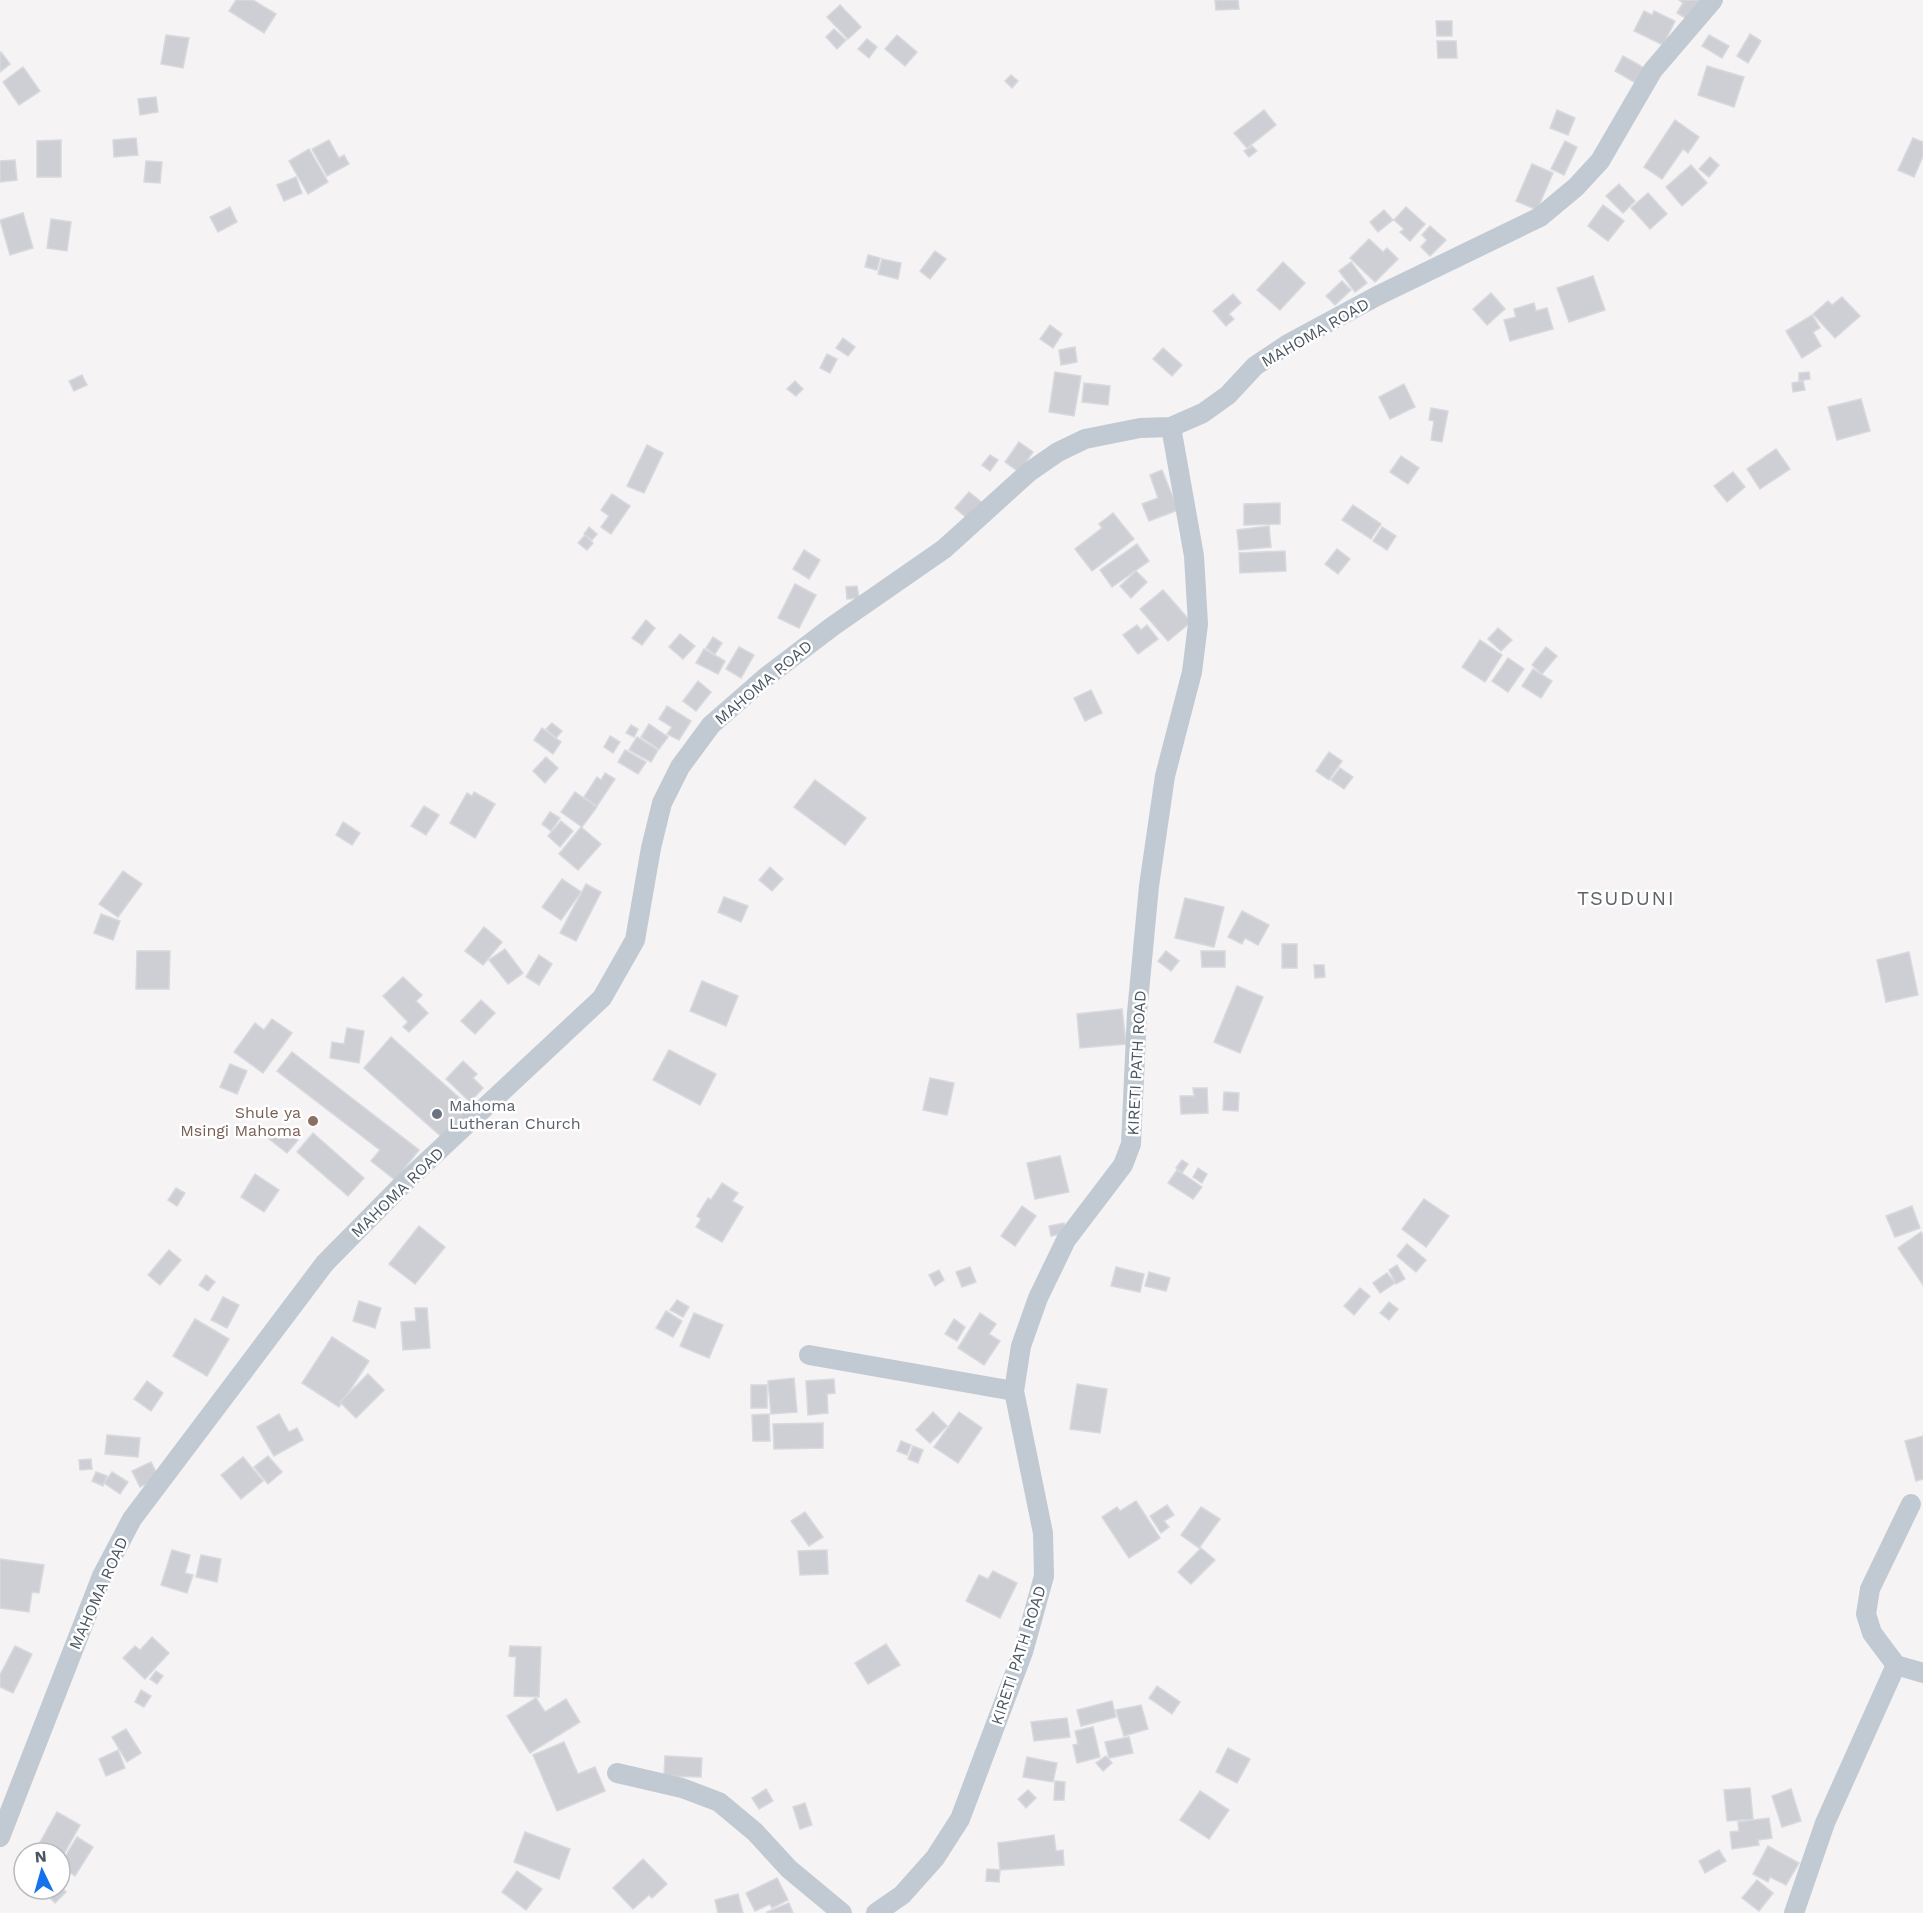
<svg xmlns="http://www.w3.org/2000/svg" width="1923" height="1913" viewBox="0 0 1923 1913" font-family="'Work Sans',sans-serif">
  <style>
    .building { fill: #cdcfd5; stroke: #d7d9de; stroke-width: 1.5 }
    .lines { fill: none; stroke-linecap: round; stroke-linejoin: round }
    .minor { stroke: #c1cad2; stroke-width: 20 }
    .worship-dot { fill: #6b7280; stroke: #fff; stroke-width: 2 }
    .education-dot { fill: #8d6e63; stroke: #fff; stroke-width: 2 }
    .labels { text-anchor: middle; stroke-width: 5; stroke-linejoin: round; paint-order: stroke }
    .street-label { font-size: 16px; fill: #4a5661; stroke: #fff }
    .worship-label { font-size: 16px; fill: #5b616d; stroke: #fff; text-anchor: start }
    .education-label { font-size: 16px; fill: #785e54; stroke: #fff; text-anchor: end }
    .quarter-label { font-size: 20px; letter-spacing: 1.5px; fill: #5f6368; stroke: #fff }
  </style>
  <rect width="100%" height="100%" fill="#f5f3f3"/>
  <g class="building">
    <polygon points="236,0 253,0 276,14 264,33 229,11"/>
    <polygon points="1215,0 1238,0 1239,9 1216,10"/>
    <polygon points="1679,0 1702,0 1692,22 1677,13 1683,3"/>
    <polygon points="840,5 861,27 848,39 827,17"/>
    <polygon points="1644,11 1652,15 1654,11 1675,21 1663,45 1634,31"/>
    <polygon points="1436,21 1452,21 1452,36 1437,36"/>
    <polygon points="834,29 846,40 837,49 826,37"/>
    <polygon points="1750,34 1761,41 1748,63 1737,56"/>
    <polygon points="166,35 189,38 183,68 161,64"/>
    <polygon points="897,35 917,52 905,66 885,49"/>
    <polygon points="1709,35 1729,46 1722,58 1702,46"/>
    <polygon points="867,39 877,47 869,58 858,49"/>
    <polygon points="1437,41 1456,41 1457,58 1438,58"/>
    <polygon points="1,52 10,64 0,72 0,53"/>
    <polygon points="1623,56 1648,70 1639,85 1615,71"/>
    <polygon points="1707,66 1744,77 1734,107 1698,95"/>
    <polygon points="23,67 40,91 19,105 3,82"/>
    <polygon points="1011,75 1018,81 1012,88 1005,81"/>
    <polygon points="156,97 158,112 140,115 138,99"/>
    <polygon points="1264,110 1276,125 1247,148 1234,133"/>
    <polygon points="1557,110 1575,118 1568,135 1550,128"/>
    <polygon points="1675,120 1699,137 1688,153 1683,149 1662,179 1644,167"/>
    <polygon points="136,138 138,155 114,157 113,140"/>
    <polygon points="1913,138 1923,142 1923,156 1914,177 1898,170"/>
    <polygon points="61,140 61,177 37,177 37,141"/>
    <polygon points="329,140 339,158 344,155 349,164 327,176 312,149"/>
    <polygon points="1565,141 1577,147 1564,175 1551,169"/>
    <polygon points="1252,146 1257,151 1249,157 1244,151"/>
    <polygon points="309,149 328,182 308,194 289,161"/>
    <polygon points="1710,157 1719,165 1709,177 1699,169"/>
    <polygon points="15,160 17,180 0,182 0,161"/>
    <polygon points="146,161 162,162 160,183 144,182"/>
    <polygon points="1532,164 1553,173 1537,210 1516,201"/>
    <polygon points="1691,165 1707,183 1682,206 1666,187"/>
    <polygon points="296,177 302,193 284,201 277,185"/>
    <polygon points="1619,184 1635,201 1623,213 1606,196"/>
    <polygon points="1648,193 1667,214 1650,229 1631,208"/>
    <polygon points="1603,205 1624,221 1608,241 1588,226"/>
    <polygon points="230,207 237,222 218,232 210,217"/>
    <polygon points="1406,207 1425,224 1410,241 1400,232 1404,229 1394,220"/>
    <polygon points="1384,210 1393,220 1378,232 1370,222"/>
    <polygon points="23,213 33,248 10,255 0,220"/>
    <polygon points="51,219 71,222 67,251 47,248"/>
    <polygon points="1430,226 1446,240 1430,256 1421,247 1427,240 1422,235"/>
    <polygon points="1369,239 1383,252 1387,248 1398,259 1375,282 1350,258"/>
    <polygon points="935,251 946,259 930,279 920,271"/>
    <polygon points="868,255 880,258 877,270 865,267"/>
    <polygon points="882,259 901,263 898,279 878,274"/>
    <polygon points="1283,262 1305,283 1280,310 1257,290"/>
    <polygon points="1351,262 1367,283 1355,292 1339,271"/>
    <polygon points="1593,276 1605,310 1569,322 1557,288"/>
    <polygon points="1342,281 1351,290 1335,305 1326,296"/>
    <polygon points="1491,293 1505,309 1487,325 1473,309"/>
    <polygon points="1233,294 1241,303 1229,314 1234,319 1226,326 1213,311"/>
    <polygon points="1842,297 1860,316 1835,338 1813,314 1828,301 1832,305"/>
    <polygon points="1534,303 1536,311 1547,308 1553,329 1510,341 1504,320 1516,317 1514,309"/>
    <polygon points="1812,315 1820,328 1813,332 1821,346 1802,358 1786,331"/>
    <polygon points="1050,325 1062,334 1053,348 1040,339"/>
    <polygon points="843,338 855,347 848,356 836,348"/>
    <polygon points="1075,347 1077,362 1061,365 1059,350"/>
    <polygon points="1163,348 1182,365 1172,376 1153,359"/>
    <polygon points="827,354 837,359 830,373 820,368"/>
    <polygon points="1055,372 1081,376 1074,416 1049,412"/>
    <polygon points="1809,372 1810,379 1799,381 1799,373"/>
    <polygon points="82,375 87,385 74,391 69,381"/>
    <polygon points="795,381 803,389 796,396 787,389"/>
    <polygon points="1803,381 1805,390 1793,392 1792,383"/>
    <polygon points="1084,383 1110,386 1108,405 1082,402"/>
    <polygon points="1404,384 1415,407 1390,419 1379,397"/>
    <polygon points="1861,399 1870,431 1837,440 1828,407"/>
    <polygon points="1431,408 1448,411 1442,442 1431,440 1434,421 1429,420"/>
    <polygon points="1019,442 1033,452 1019,472 1005,462"/>
    <polygon points="647,445 663,453 644,493 627,486"/>
    <polygon points="1776,449 1790,469 1760,489 1747,469"/>
    <polygon points="990,455 998,460 990,471 982,465"/>
    <polygon points="1401,456 1419,468 1408,484 1390,472"/>
    <polygon points="1162,470 1178,510 1149,521 1142,504 1158,498 1150,475"/>
    <polygon points="1733,472 1745,487 1727,502 1714,486"/>
    <polygon points="969,492 984,504 969,520 955,508"/>
    <polygon points="612,494 630,506 611,534 601,527 609,516 601,510"/>
    <polygon points="1280,503 1280,524 1244,525 1244,504"/>
    <polygon points="1353,505 1381,524 1371,539 1342,520"/>
    <polygon points="1113,513 1134,539 1092,571 1075,549 1102,528 1099,524"/>
    <polygon points="1269,526 1271,547 1239,550 1237,530"/>
    <polygon points="589,527 597,534 592,540 584,534"/>
    <polygon points="1382,527 1396,536 1387,550 1373,541"/>
    <polygon points="585,535 593,543 587,550 578,543"/>
    <polygon points="1137,544 1149,561 1112,587 1100,570"/>
    <polygon points="1337,549 1350,559 1338,574 1325,564"/>
    <polygon points="804,550 820,560 809,579 793,569"/>
    <polygon points="1285,551 1286,571 1240,573 1239,553"/>
    <polygon points="1136,571 1147,582 1131,598 1120,586"/>
    <polygon points="795,584 816,595 799,628 778,618"/>
    <polygon points="857,586 859,598 847,599 846,587"/>
    <polygon points="1163,590 1191,622 1168,641 1140,609"/>
    <polygon points="646,620 655,628 642,645 632,638"/>
    <polygon points="1137,625 1141,630 1147,625 1158,639 1138,654 1123,635"/>
    <polygon points="1498,628 1512,640 1501,651 1488,639"/>
    <polygon points="680,634 695,646 683,659 669,647"/>
    <polygon points="713,637 722,643 715,654 706,648"/>
    <polygon points="1480,640 1502,655 1485,682 1462,667"/>
    <polygon points="739,647 754,655 741,678 726,669"/>
    <polygon points="1546,647 1557,656 1542,674 1532,665"/>
    <polygon points="704,649 725,661 718,674 696,663"/>
    <polygon points="1508,658 1524,669 1508,692 1492,681"/>
    <polygon points="1533,669 1552,681 1541,698 1522,686"/>
    <polygon points="698,681 711,692 696,711 683,701"/>
    <polygon points="1091,690 1102,713 1085,721 1074,698"/>
    <polygon points="667,706 691,721 679,740 667,734 672,727 659,719"/>
    <polygon points="552,723 562,731 556,738 546,729"/>
    <polygon points="649,724 668,737 659,749 641,737"/>
    <polygon points="631,725 638,729 634,737 626,733"/>
    <polygon points="542,728 561,742 553,754 534,740"/>
    <polygon points="610,736 620,742 613,753 604,747"/>
    <polygon points="637,737 658,750 651,762 629,750"/>
    <polygon points="625,750 646,762 638,774 618,762"/>
    <polygon points="1329,752 1342,761 1329,780 1316,771"/>
    <polygon points="546,757 558,768 545,783 533,771"/>
    <polygon points="1340,768 1353,777 1344,789 1331,780"/>
    <polygon points="605,773 615,779 597,806 584,797 597,777 601,780"/>
    <polygon points="815,780 866,818 845,845 794,807"/>
    <polygon points="474,792 495,804 475,838 450,823 467,793 472,796"/>
    <polygon points="575,792 597,807 582,827 561,812"/>
    <polygon points="424,806 439,815 426,835 411,826"/>
    <polygon points="550,812 560,818 551,831 542,824"/>
    <polygon points="561,821 573,831 560,847 548,836"/>
    <polygon points="343,822 360,833 352,845 336,835"/>
    <polygon points="581,827 601,844 578,870 559,854"/>
    <polygon points="770,867 783,879 772,891 759,880"/>
    <polygon points="123,871 142,884 118,917 99,904"/>
    <polygon points="562,879 581,892 561,920 542,907"/>
    <polygon points="586,884 601,892 576,941 560,933"/>
    <polygon points="724,897 748,906 741,922 718,912"/>
    <polygon points="1185,898 1224,907 1214,947 1175,938"/>
    <polygon points="1242,911 1269,925 1258,945 1245,938 1242,944 1228,937"/>
    <polygon points="101,914 120,921 113,940 94,933"/>
    <polygon points="484,927 502,942 483,965 465,951"/>
    <rect x="1282" y="944" width="15" height="24"/>
    <polygon points="505,949 523,973 508,984 489,960"/>
    <polygon points="137,951 170,951 169,989 136,989"/>
    <polygon points="1166,951 1179,961 1171,971 1158,961"/>
    <polygon points="1201,951 1225,951 1225,967 1202,967"/>
    <polygon points="1909,952 1918,995 1886,1002 1877,960"/>
    <polygon points="539,955 552,964 539,985 526,977"/>
    <polygon points="1314,965 1324,965 1325,977 1315,978"/>
    <polygon points="403,977 422,995 416,1001 428,1013 409,1032 403,1027 408,1022 383,996"/>
    <polygon points="702,981 738,996 726,1026 690,1011"/>
    <polygon points="1237,986 1263,997 1240,1053 1214,1042"/>
    <polygon points="481,1000 495,1013 475,1034 461,1021"/>
    <polygon points="1122,1009 1126,1044 1080,1048 1077,1014"/>
    <polygon points="272,1019 292,1033 263,1073 234,1052 255,1023 264,1030"/>
    <polygon points="347,1028 364,1031 359,1063 330,1058 332,1042 344,1044"/>
    <polygon points="391,1037 472,1109 445,1140 364,1068"/>
    <polygon points="669,1050 716,1074 700,1105 653,1080"/>
    <polygon points="292,1052 419,1150 395,1180 371,1161 380,1150 277,1071"/>
    <polygon points="463,1061 477,1074 473,1078 483,1088 470,1102 446,1079"/>
    <polygon points="230,1064 247,1071 237,1094 220,1087"/>
    <polygon points="930,1078 954,1083 947,1115 923,1110"/>
    <polygon points="1193,1088 1207,1088 1208,1113 1181,1114 1180,1096 1194,1096"/>
    <polygon points="1224,1092 1239,1093 1238,1111 1223,1110"/>
    <polygon points="280,1126 298,1140 287,1153 269,1139"/>
    <polygon points="313,1133 364,1178 348,1196 297,1152"/>
    <polygon points="1060,1156 1069,1192 1035,1199 1027,1163"/>
    <polygon points="1182,1160 1188,1164 1182,1173 1176,1168"/>
    <polygon points="1198,1168 1207,1174 1202,1183 1193,1177"/>
    <polygon points="1177,1170 1202,1187 1193,1199 1168,1183"/>
    <polygon points="255,1174 279,1190 264,1212 241,1197"/>
    <polygon points="722,1183 738,1193 732,1201 743,1207 722,1242 696,1227 701,1219 697,1216 708,1198 711,1200"/>
    <polygon points="176,1188 185,1193 177,1206 168,1200"/>
    <polygon points="1424,1199 1449,1216 1426,1247 1402,1229"/>
    <polygon points="1022,1206 1036,1216 1015,1246 1001,1236"/>
    <polygon points="1912,1206 1920,1228 1895,1237 1886,1216"/>
    <polygon points="1064,1223 1065,1233 1051,1236 1049,1226"/>
    <polygon points="419,1226 445,1247 415,1284 389,1264"/>
    <polygon points="1921,1232 1923,1235 1923,1285 1898,1248"/>
    <polygon points="1407,1244 1426,1260 1416,1272 1397,1256"/>
    <polygon points="169,1250 181,1260 160,1285 148,1275"/>
    <polygon points="1397,1265 1405,1279 1396,1284 1389,1270"/>
    <polygon points="970,1267 976,1282 962,1287 956,1272"/>
    <polygon points="1116,1267 1144,1274 1140,1292 1111,1286"/>
    <polygon points="939,1270 944,1280 935,1286 929,1275"/>
    <polygon points="1149,1272 1170,1278 1166,1291 1145,1286"/>
    <polygon points="1387,1273 1395,1283 1380,1293 1373,1283"/>
    <polygon points="206,1275 215,1282 208,1291 199,1285"/>
    <polygon points="1360,1288 1370,1296 1354,1315 1344,1306"/>
    <polygon points="223,1297 239,1305 227,1328 211,1320"/>
    <polygon points="677,1300 689,1307 683,1317 670,1310"/>
    <polygon points="359,1301 381,1308 375,1328 353,1321"/>
    <polygon points="1389,1302 1398,1309 1389,1320 1380,1313"/>
    <polygon points="415,1308 427,1308 430,1348 403,1350 401,1322 416,1321"/>
    <polygon points="666,1311 682,1321 673,1337 656,1328"/>
    <polygon points="694,1313 723,1325 709,1358 680,1346"/>
    <polygon points="980,1313 996,1324 989,1334 1000,1341 984,1365 958,1348"/>
    <polygon points="195,1319 229,1339 207,1376 173,1356"/>
    <polygon points="954,1319 965,1327 957,1341 945,1334"/>
    <polygon points="332,1337 369,1361 339,1407 302,1383"/>
    <polygon points="368,1374 384,1390 356,1418 340,1402"/>
    <polygon points="794,1378 797,1412 771,1414 768,1381"/>
    <polygon points="834,1379 835,1393 827,1394 828,1413 808,1415 806,1381"/>
    <polygon points="147,1381 163,1393 151,1411 134,1399"/>
    <polygon points="1077,1384 1107,1389 1100,1433 1070,1429"/>
    <rect x="751" y="1385" width="16" height="23"/>
    <polygon points="933,1412 947,1426 930,1443 916,1430"/>
    <polygon points="959,1412 982,1428 958,1463 934,1447"/>
    <polygon points="279,1414 289,1432 297,1428 303,1440 274,1456 257,1427"/>
    <polygon points="769,1414 770,1441 753,1441 752,1415"/>
    <polygon points="823,1423 823,1448 774,1449 773,1424"/>
    <polygon points="107,1435 140,1438 138,1457 105,1454"/>
    <polygon points="1923,1436 1923,1479 1916,1481 1905,1441"/>
    <polygon points="901,1441 911,1445 907,1455 897,1451"/>
    <polygon points="913,1446 923,1450 918,1463 908,1459"/>
    <polygon points="268,1456 282,1472 268,1484 254,1467"/>
    <polygon points="243,1457 263,1481 241,1499 221,1475"/>
    <polygon points="91,1459 92,1469 80,1470 79,1460"/>
    <polygon points="151,1462 159,1478 140,1487 132,1471"/>
    <polygon points="96,1472 107,1476 103,1486 92,1481"/>
    <polygon points="112,1472 128,1482 120,1494 104,1483"/>
    <polygon points="1136,1501 1160,1538 1129,1558 1102,1517 1117,1507 1120,1511"/>
    <polygon points="1167,1505 1174,1515 1164,1521 1169,1527 1161,1533 1150,1516"/>
    <polygon points="1201,1507 1220,1519 1199,1548 1181,1535"/>
    <polygon points="805,1512 823,1537 809,1546 791,1521"/>
    <polygon points="1201,1548 1215,1560 1191,1584 1178,1572"/>
    <polygon points="172,1550 190,1555 185,1573 193,1575 187,1593 161,1585"/>
    <polygon points="827,1550 828,1574 800,1575 798,1551"/>
    <polygon points="201,1555 221,1559 217,1582 196,1577"/>
    <polygon points="0,1559 44,1565 39,1593 32,1592 29,1612 0,1608"/>
    <polygon points="993,1571 1017,1583 1000,1618 966,1601 979,1575 988,1579"/>
    <polygon points="152,1637 169,1653 145,1679 123,1658 135,1646 140,1650"/>
    <polygon points="886,1644 900,1665 868,1684 855,1663"/>
    <polygon points="15,1646 32,1654 13,1693 0,1687 0,1675"/>
    <polygon points="510,1646 541,1647 539,1697 514,1696 516,1657 509,1656"/>
    <polygon points="156,1671 163,1676 157,1684 150,1679"/>
    <polygon points="1157,1686 1180,1702 1172,1714 1149,1698"/>
    <polygon points="141,1690 151,1696 144,1707 135,1702"/>
    <polygon points="536,1698 545,1712 566,1699 580,1722 530,1753 507,1716"/>
    <polygon points="1112,1701 1116,1717 1081,1726 1077,1710"/>
    <polygon points="1141,1705 1148,1729 1124,1736 1116,1710"/>
    <polygon points="1067,1718 1070,1737 1034,1741 1031,1722"/>
    <polygon points="1093,1727 1100,1757 1077,1763 1073,1745 1078,1744 1075,1731"/>
    <polygon points="126,1729 141,1753 127,1762 112,1737"/>
    <polygon points="1129,1737 1133,1753 1109,1758 1105,1742"/>
    <polygon points="564,1742 578,1774 595,1767 605,1791 557,1811 533,1755"/>
    <polygon points="1228,1748 1250,1759 1237,1783 1216,1772"/>
    <polygon points="118,1750 125,1768 106,1776 99,1759"/>
    <polygon points="665,1756 702,1758 701,1777 664,1776"/>
    <polygon points="1106,1756 1112,1763 1103,1771 1096,1763"/>
    <polygon points="1027,1757 1057,1763 1053,1782 1023,1777"/>
    <polygon points="1055,1781 1065,1782 1064,1800 1054,1800"/>
    <polygon points="1750,1788 1753,1819 1727,1821 1724,1790"/>
    <polygon points="766,1789 773,1801 759,1809 752,1798"/>
    <polygon points="1791,1789 1801,1821 1782,1827 1772,1796"/>
    <polygon points="1028,1790 1036,1798 1026,1808 1018,1799"/>
    <polygon points="1200,1791 1229,1810 1209,1839 1180,1820"/>
    <polygon points="805,1803 812,1825 800,1829 793,1807"/>
    <polygon points="57,1812 80,1825 60,1861 60,1853 34,1853"/>
    <polygon points="1769,1818 1772,1838 1758,1840 1759,1845 1732,1849 1730,1832 1739,1831 1738,1822"/>
    <polygon points="525,1832 570,1849 559,1879 514,1862"/>
    <polygon points="1054,1835 1056,1851 1063,1850 1064,1865 1000,1870 998,1843"/>
    <polygon points="77,1837 93,1847 75,1876 60,1865"/>
    <polygon points="1768,1846 1799,1863 1786,1885 1770,1877 1768,1882 1753,1874"/>
    <polygon points="1719,1850 1726,1861 1705,1873 1699,1861"/>
    <polygon points="643,1859 667,1884 652,1898 649,1895 633,1909 613,1888"/>
    <polygon points="987,1869 1000,1870 999,1882 986,1881"/>
    <polygon points="517,1871 542,1889 526,1910 502,1892"/>
    <polygon points="777,1878 788,1900 772,1908 770,1904 755,1911 746,1893"/>
    <polygon points="1757,1880 1773,1893 1759,1911 1742,1898"/>
    <polygon points="60,1886 66,1892 55,1903 47,1895 52,1889 60,1889"/>
    <polygon points="738,1894 743,1913 718,1913 715,1900"/>
    <polygon points="789,1903 793,1913 767,1913 767,1912"/>
  </g>
  <g class="lines">
    <g class="minor">
      <polyline points="809,1355 1014,1391"/>
      <polyline points="1911,1504 1870,1589 1866,1614 1872,1633 1896,1665 1923,1673"/>
      <polyline points="617,1773 682,1788 719,1802 755,1832 789,1869 842,1913"/>
      <polyline points="0,1837 102,1576 132,1519 325,1263 406,1181 602,998 635,940 651,848 662,803 680,767 711,725 766,677 833,626 944,549 1029,472 1058,452 1085,439 1140,428 1171,427 1203,413 1228,395 1255,366 1288,344 1377,296 1540,217 1576,187 1600,161 1653,70 1713,0"/>
      <polyline points="876,1913 902,1895 935,1858 960,1819 1023,1652 1044,1576 1043,1533 1014,1391 1021,1346 1038,1298 1066,1240 1123,1165 1131,1144 1137,1013 1149,886 1165,776 1192,672 1198,624 1194,556 1171,427"/>
      <polyline points="1794,1913 1825,1823 1896,1665"/>
    </g>
  </g>
  <circle class="worship-dot" cx="437" cy="1114" r="6"/>
  <circle class="education-dot" cx="313" cy="1121" r="6"/>
  <g class="labels">
    <g class="street-label">
      <text transform="translate(1315 332) rotate(-30)" y="6">MAHOMA ROAD</text>
      <text transform="translate(763 682) rotate(-40)" y="6">MAHOMA ROAD</text>
      <text transform="translate(1136 1063) rotate(-87)" y="6">KIRETI PATH ROAD</text>
      <text transform="translate(397 1192) rotate(-44)" y="6">MAHOMA ROAD</text>
      <text transform="translate(98 1593) rotate(-66)" y="6">MAHOMA ROAD</text>
      <text transform="translate(1018 1655) rotate(-72)" y="6">KIRETI PATH ROAD</text>
    </g>
    <g class="worship-label">
      <text x="449" y="1111">Mahoma<tspan x="449" dy="18">Lutheran Church</tspan></text>
    </g>
    <g class="education-label">
      <text x="301" y="1118">Shule ya<tspan x="301" dy="18">Msingi Mahoma</tspan></text>
    </g>
    <g class="quarter-label">
      <text x="1626" y="905">TSUDUNI</text>
    </g>
  </g>
  <g transform="translate(42 1871) rotate(355)"><circle r="28" fill="#ffffff" stroke="#b7bbc0" stroke-width="1.5"/>
  <path d="M0-4.5L10 22L0 15L-10 22Z" fill="#1672ec"/>
  <text y="-9" font-size="16" font-weight="bold" text-anchor="middle" fill="#4a5661">N</text>
  </g>
</svg>
